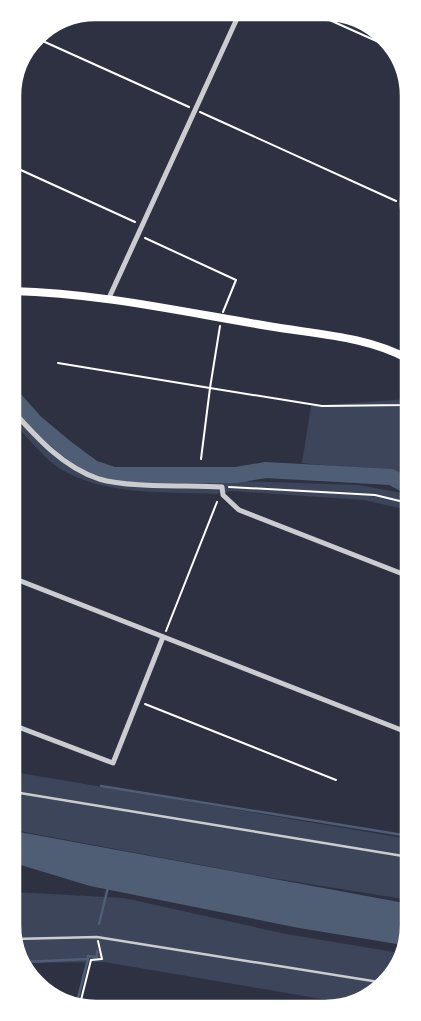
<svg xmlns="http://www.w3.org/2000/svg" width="421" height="1021" viewBox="0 0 421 1021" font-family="Lora,serif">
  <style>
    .green { fill: #3c4559 }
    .water { fill: #4f5d75 }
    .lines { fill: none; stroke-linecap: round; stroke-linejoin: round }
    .stream { stroke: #4f5d75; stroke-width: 2.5 }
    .river { stroke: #4f5d75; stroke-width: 16 }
    .path { stroke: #fff; stroke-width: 2 }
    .service { stroke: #caccd0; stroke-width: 2.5 }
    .minor { stroke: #caccd0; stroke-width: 5 }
    .tertiary { stroke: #caccd0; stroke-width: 7 }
    .secondary { stroke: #fff; stroke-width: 8 }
    .rim { fill: none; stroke: #fff; stroke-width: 2.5 }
  </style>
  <rect width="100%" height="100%" fill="#2d3142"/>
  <g class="green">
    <polygon points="408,399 408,476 365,469 302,463 311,406"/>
    <path d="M12,404c31,32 57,59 101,73l246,8 49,9v16l-44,-10 -133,-9 -15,3c-53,-3 -119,3 -164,-31 -14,-12 -27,-28 -40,-42z"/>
    <polygon points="14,772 409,839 409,900 260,876 14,830"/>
    <polygon points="14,892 124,898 286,934 400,953 389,981 351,1004 104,962 24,963 14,947"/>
  </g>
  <polygon class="water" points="14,831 410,904 410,930 403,945 299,928 90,886 14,863"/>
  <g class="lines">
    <g class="stream">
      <polyline points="101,786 409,836"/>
      <polyline points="99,924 108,887"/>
      <polyline points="23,962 88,959 88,956 97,957 97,951"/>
      <polyline points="76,1006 88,959"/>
    </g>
    <polyline class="river" points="12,396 36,423 66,448 93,468 114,475 236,475 266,470 391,477 408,486"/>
    <g class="path">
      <polyline points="314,13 392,48"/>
      <polyline points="36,38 189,107"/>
      <polyline points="200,112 396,201"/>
      <polyline points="12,166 135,222"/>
      <polyline points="145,238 236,280 223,312"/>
      <polyline points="220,326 210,388 322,406 405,405 408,403"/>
      <polyline points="58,363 210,388 201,459"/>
      <polyline points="229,487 375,495 408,503"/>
      <polyline points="166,631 217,502"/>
      <polyline points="145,704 336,780"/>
      <polyline points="79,1008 91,960 102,959 98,941"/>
    </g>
    <g class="service">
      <polyline points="14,792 409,857"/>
      <polyline points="14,939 97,937 385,983"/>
    </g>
    <g class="minor">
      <polyline points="108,300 240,12"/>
      <path d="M12,410c25,28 51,57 87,69 30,9 89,6 123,8l1,8 16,15 169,66"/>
      <polyline points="13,578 409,733"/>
      <polyline points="13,725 113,763 163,637"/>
    </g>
    <polyline class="tertiary" points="407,124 403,204 407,255"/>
    <path class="secondary" d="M12,291c86,2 172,21 256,35 45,8 99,10 140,33"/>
  </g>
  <path d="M0 0H421V1021H0ZM96 20H325A76 76 0 0 1 401 96V925A76 76 0 0 1 325 1001H96A76 76 0 0 1 20 925V96A76 76 0 0 1 96 20Z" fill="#fff" fill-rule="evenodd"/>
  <path class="rim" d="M96 20H325A76 76 0 0 1 401 96V925A76 76 0 0 1 325 1001H96A76 76 0 0 1 20 925V96A76 76 0 0 1 96 20Z"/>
</svg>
